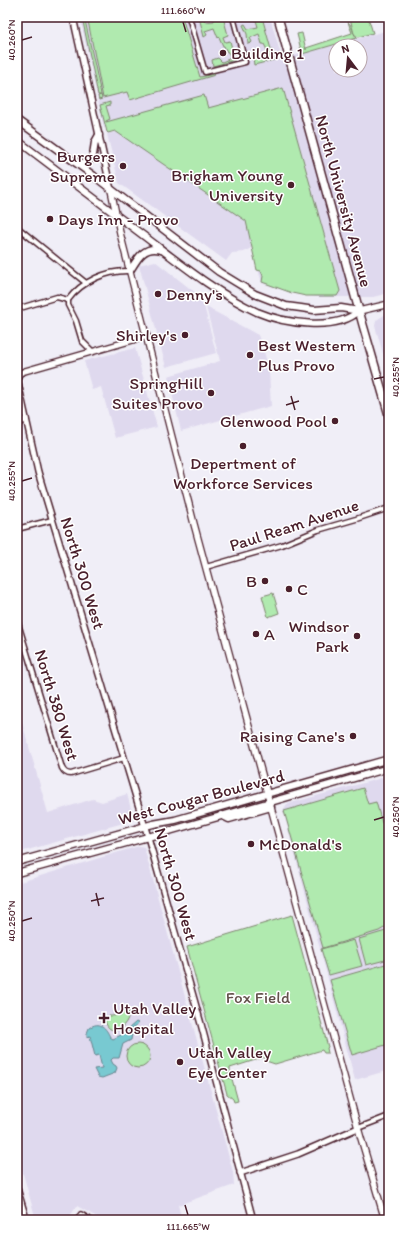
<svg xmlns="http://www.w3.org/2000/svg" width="406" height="1237" viewBox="0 0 406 1237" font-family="Itim,sans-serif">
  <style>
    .built { fill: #dfd9ee; fill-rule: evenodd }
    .green { fill: #b0eaaf; stroke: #7d846d }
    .water { fill: #78c9d1; stroke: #66858f }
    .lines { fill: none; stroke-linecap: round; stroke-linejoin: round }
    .minor-casing { stroke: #4a1f2b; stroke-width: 7 }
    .tertiary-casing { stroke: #4a1f2b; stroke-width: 8 }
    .secondary-casing { stroke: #4a1f2b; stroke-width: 8 }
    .primary-casing { stroke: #4a1f2b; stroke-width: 9 }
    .trunk-casing { stroke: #4a1f2b; stroke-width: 10 }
    .minor { stroke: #fff; stroke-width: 4 }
    .tertiary { stroke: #fff; stroke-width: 5 }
    .secondary { stroke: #fff; stroke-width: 5.5 }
    .primary { stroke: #fff; stroke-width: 6 }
    .trunk { stroke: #fff; stroke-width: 7 }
    .ticks { fill: none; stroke: #4a1f2b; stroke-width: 1.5 }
    .poi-dot { fill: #4a1f2b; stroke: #fff; stroke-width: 1.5 }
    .labels { text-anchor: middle; stroke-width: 3; stroke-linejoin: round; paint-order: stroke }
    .poi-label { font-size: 17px; fill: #4a1f2b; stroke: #fff; text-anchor: start }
    .street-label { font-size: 17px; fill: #4a1f2b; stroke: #fff }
    .park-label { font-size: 17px; fill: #64524c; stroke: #fff }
    .neatline { fill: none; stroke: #4a1f2b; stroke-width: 1.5 }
    .ticks-label { font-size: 10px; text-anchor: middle; fill: #4a1f2b }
  </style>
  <rect width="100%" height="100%" fill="#f0eef7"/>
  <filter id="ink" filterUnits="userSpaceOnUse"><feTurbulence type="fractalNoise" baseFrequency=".025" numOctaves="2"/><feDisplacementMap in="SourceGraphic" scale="8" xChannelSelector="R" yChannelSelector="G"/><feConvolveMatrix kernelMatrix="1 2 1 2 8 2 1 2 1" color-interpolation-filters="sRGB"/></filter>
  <g filter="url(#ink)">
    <g class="built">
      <path d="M80,17h190l12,42 107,-29v263l-16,4h-57l-24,-4 -30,-10 -11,-37v2l-7,4 -12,1 -6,8 -107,-78 -12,-49 8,-2 29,20 -36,-25 -4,1zM336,46h24v24h-24z"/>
      <polygon points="155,261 202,298 216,353 166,367 139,265"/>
      <polygon points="206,307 258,335 265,355 269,371 271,406 181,431 168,376 220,361"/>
      <polygon points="389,312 389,374 375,326 376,321 378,319"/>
      <polygon points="135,348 157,427 115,438 101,387 92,390 84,361"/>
      <polygon points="17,705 48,813 93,799 102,802 127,794 134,820 17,853"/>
      <polygon points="389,776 389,1070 355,1080 283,810 287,804"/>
      <polygon points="139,846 144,847 233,1172 234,1185 178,1205 182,1220 102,1220 77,1206 67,1220 36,1220 17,1152 17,883"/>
    </g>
    <g class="green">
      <polygon points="82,17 86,17 87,19 93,17 182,17 200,77 214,74 215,75 130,100 127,92 103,98 88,21 85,20 102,99 99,100 98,96 101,95 98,95"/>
      <polygon points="199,17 204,18 205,22 214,21 214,17 223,17 228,35 223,37 225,42 230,41 235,60 213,66 212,60 218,58 222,62 231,58 228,52 227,52 224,46 223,46 219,37 218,38 214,28 205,31 207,35 204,37"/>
      <polygon points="255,17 262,17 274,60 254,65 253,57 259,56 261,60 270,56 264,44 262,44 259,34 250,38 252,42 251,43 248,44 247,34 243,25 245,24 248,29 258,27"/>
      <polygon points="358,17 368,17 373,33 358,37 354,34 351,22 348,20"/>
      <path d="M348,22c5,4 4,11 9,16l-55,16 -5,-20 5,-1 4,17v-2l46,-15z"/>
      <polygon points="283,88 340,291 337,296 306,296 292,293 262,282 263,276 261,271 257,270 246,221 115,131 108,133 107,132 100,105 110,102 110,105 106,106 110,119 106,121 106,122 204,95 208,108"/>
      <polygon points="273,593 279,613 268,617 262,596"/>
      <polygon points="363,788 368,804 376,802 382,823 386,826 389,825 389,925 379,931 323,948 284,811"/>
      <polygon points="292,915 328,1047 327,1048 328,1053 324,1053 322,1050 275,1064 266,1061 265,1057 230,1068 230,1072 227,1074 228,1078 232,1079 238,1101 234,1102 233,1099 227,1094 187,947"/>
      <polygon points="389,930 389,959 366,965 359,939"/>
      <polygon points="354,940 362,966 329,975 321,949"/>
      <polygon points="389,963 389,1044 352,1055 330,980"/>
      <path d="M127,1010l2,1c1,16 -21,29 -24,8l4,-3c7,0 13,-1 18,-6z"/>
      <circle cx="138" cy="1056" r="12"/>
    </g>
    <path class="water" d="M136,1022l2,1 -3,4 -5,2v2l2,3 -1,6 -8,4 -4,14h-6l-2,2 2,4 3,2 1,2 -2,5 -13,5 -4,-1 -4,-8 8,-1 -3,-13 -4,1 -5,-20 -3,1v-4l2,-5c11,-8 17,0 21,9l3,2 12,-6 3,-4z"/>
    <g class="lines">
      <defs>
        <g id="minor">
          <polyline points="189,17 205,72 245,62 233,17"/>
          <polyline points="17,227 86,283"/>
          <polyline points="68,300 68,305 76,321 82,341 92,351"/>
          <path d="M17,309l40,-12 11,3c14,-19 39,-30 62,-29"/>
          <polyline points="17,529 52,520"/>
          <polyline points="206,567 282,545 318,530 356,519 389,508"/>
          <path d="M17,620l45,148c2,4 4,6 9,6l53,-16"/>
          <polyline points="358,1128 389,1116"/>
        </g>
        <g id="tertiary">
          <polyline points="73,17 111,190"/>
          <polyline points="147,336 25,371 20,373 17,378 38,472 148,837 201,1024 253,1220"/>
          <polyline points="17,424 26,419"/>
          <polyline points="240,1173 298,1154 358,1128"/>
          <polyline points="78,1220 81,1215 89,1220"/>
        </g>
        <g id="secondary">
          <polyline points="111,190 120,233 194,524 358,1128 385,1220"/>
          <polyline points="359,311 389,304"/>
        </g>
        <g id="primary">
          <polyline points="17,120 94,176 219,272 255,294 286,306 301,308 314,310 341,308 359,311"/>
          <path d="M17,140c44,33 88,66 131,99 34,26 70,55 109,73 26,11 79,20 102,-1"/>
          <polyline points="76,162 82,163 90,160 93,155 95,142 99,135"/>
          <path d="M130,271c7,-12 14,-26 31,-21"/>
          <polyline points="221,815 229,819 271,807"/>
          <polyline points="17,862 153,824 175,820 389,759"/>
          <polyline points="17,873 148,837 389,768"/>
          <polyline points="17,1190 26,1220"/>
        </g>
        <polyline id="trunk" points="278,17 363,325 389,415"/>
      </defs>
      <use href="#minor" class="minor-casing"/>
      <use href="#tertiary" class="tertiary-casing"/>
      <use href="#secondary" class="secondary-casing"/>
      <use href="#primary" class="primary-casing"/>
      <use href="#trunk" class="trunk-casing"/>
      <use href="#minor" class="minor"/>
      <use href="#tertiary" class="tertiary"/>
      <use href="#secondary" class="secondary"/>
      <use href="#primary" class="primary"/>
      <use href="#trunk" class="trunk"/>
    </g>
  </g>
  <path class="ticks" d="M183,22l3,10M22,40l10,-3M374,379l10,-2M291,396l4,14M286,405l13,-4M22,481l10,-3M374,820l10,-3M96,893l3,13M91,901l13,-3M22,921l10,-3M185,1205l3,10"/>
  <g class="poi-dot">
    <circle cx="223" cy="53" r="4"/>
    <circle cx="123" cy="166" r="4"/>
    <circle cx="291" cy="185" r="4"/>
    <circle cx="50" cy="219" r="4"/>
    <circle cx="158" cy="294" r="4"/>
    <circle cx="185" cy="335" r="4"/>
    <circle cx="250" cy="355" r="4"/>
    <circle cx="211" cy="393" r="4"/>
    <circle cx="335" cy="421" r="4"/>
    <circle cx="243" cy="446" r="4"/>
    <circle cx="265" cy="581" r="4"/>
    <circle cx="289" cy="589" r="4"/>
    <circle cx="256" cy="634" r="4"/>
    <circle cx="357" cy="636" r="4"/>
    <circle cx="353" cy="736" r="4"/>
    <circle cx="251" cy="844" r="4"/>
    <path d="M102 1012h4v4h4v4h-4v4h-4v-4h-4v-4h4z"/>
    <circle cx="180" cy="1062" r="4"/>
  </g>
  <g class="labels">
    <g class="poi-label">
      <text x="231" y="59">Building 1</text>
      <text x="115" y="162" text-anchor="end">Burgers<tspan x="115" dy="20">Supreme</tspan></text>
      <text x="283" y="181" text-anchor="end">Brigham Young<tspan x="283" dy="20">University</tspan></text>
      <text x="58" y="225">Days Inn - Provo</text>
      <text x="166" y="300">Denny's</text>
      <text x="177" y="341" text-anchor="end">Shirley's</text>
      <text x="258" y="351">Best Western<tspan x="258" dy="20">Plus Provo</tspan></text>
      <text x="203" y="389" text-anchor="end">SpringHill<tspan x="203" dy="20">Suites Provo</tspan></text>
      <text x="327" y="427" text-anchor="end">Glenwood Pool</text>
      <text x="243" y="469" text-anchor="middle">Depertment of<tspan x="243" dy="20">Workforce Services</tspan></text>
      <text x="257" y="587" text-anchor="end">B</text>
      <text x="297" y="595">C</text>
      <text x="349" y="632" text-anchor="end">Windsor<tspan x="349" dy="20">Park</tspan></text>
      <text x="264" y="640">A</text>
      <text x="345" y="742" text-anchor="end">Raising Cane's</text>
      <text x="259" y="850">McDonald's</text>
      <text x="113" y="1014">Utah Valley<tspan x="113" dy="20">Hospital</tspan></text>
      <text x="188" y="1058">Utah Valley<tspan x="188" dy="20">Eye Center</tspan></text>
    </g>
    <g class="street-label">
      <text transform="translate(344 201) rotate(75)" y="6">North University Avenue</text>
      <text transform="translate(294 525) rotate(-18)" y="6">Paul Ream Avenue</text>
      <text transform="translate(83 573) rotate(73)" y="6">North 300 West</text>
      <text transform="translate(57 705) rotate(73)" y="6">North 380 West</text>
      <text transform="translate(201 797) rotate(-15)" y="6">West Cougar Boulevard</text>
      <text transform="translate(176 884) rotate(74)" y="6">North 300 West</text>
    </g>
    <g class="park-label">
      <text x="258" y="1003">Fox Field</text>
    </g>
  </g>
  <rect width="406" height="1237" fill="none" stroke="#fff" stroke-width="44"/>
  <g transform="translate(348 58) rotate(344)"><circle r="19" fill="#ffffff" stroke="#b7a5aa"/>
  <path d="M0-3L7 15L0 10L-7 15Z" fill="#4a1f2b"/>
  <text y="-6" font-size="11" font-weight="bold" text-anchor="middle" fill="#4a1f2b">N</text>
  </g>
  <rect x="22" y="22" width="362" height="1193" class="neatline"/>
  <g class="ticks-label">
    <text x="183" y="14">111.660°W</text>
    <text transform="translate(11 40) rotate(-90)" y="4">40.260°N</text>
    <text transform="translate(395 377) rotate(-90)" y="4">40.255°N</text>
    <text transform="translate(11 481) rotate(-90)" y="4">40.255°N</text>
    <text transform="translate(395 817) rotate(-90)" y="4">40.250°N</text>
    <text transform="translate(11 921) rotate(-90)" y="4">40.250°N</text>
    <text x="188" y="1230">111.665°W</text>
  </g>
</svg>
